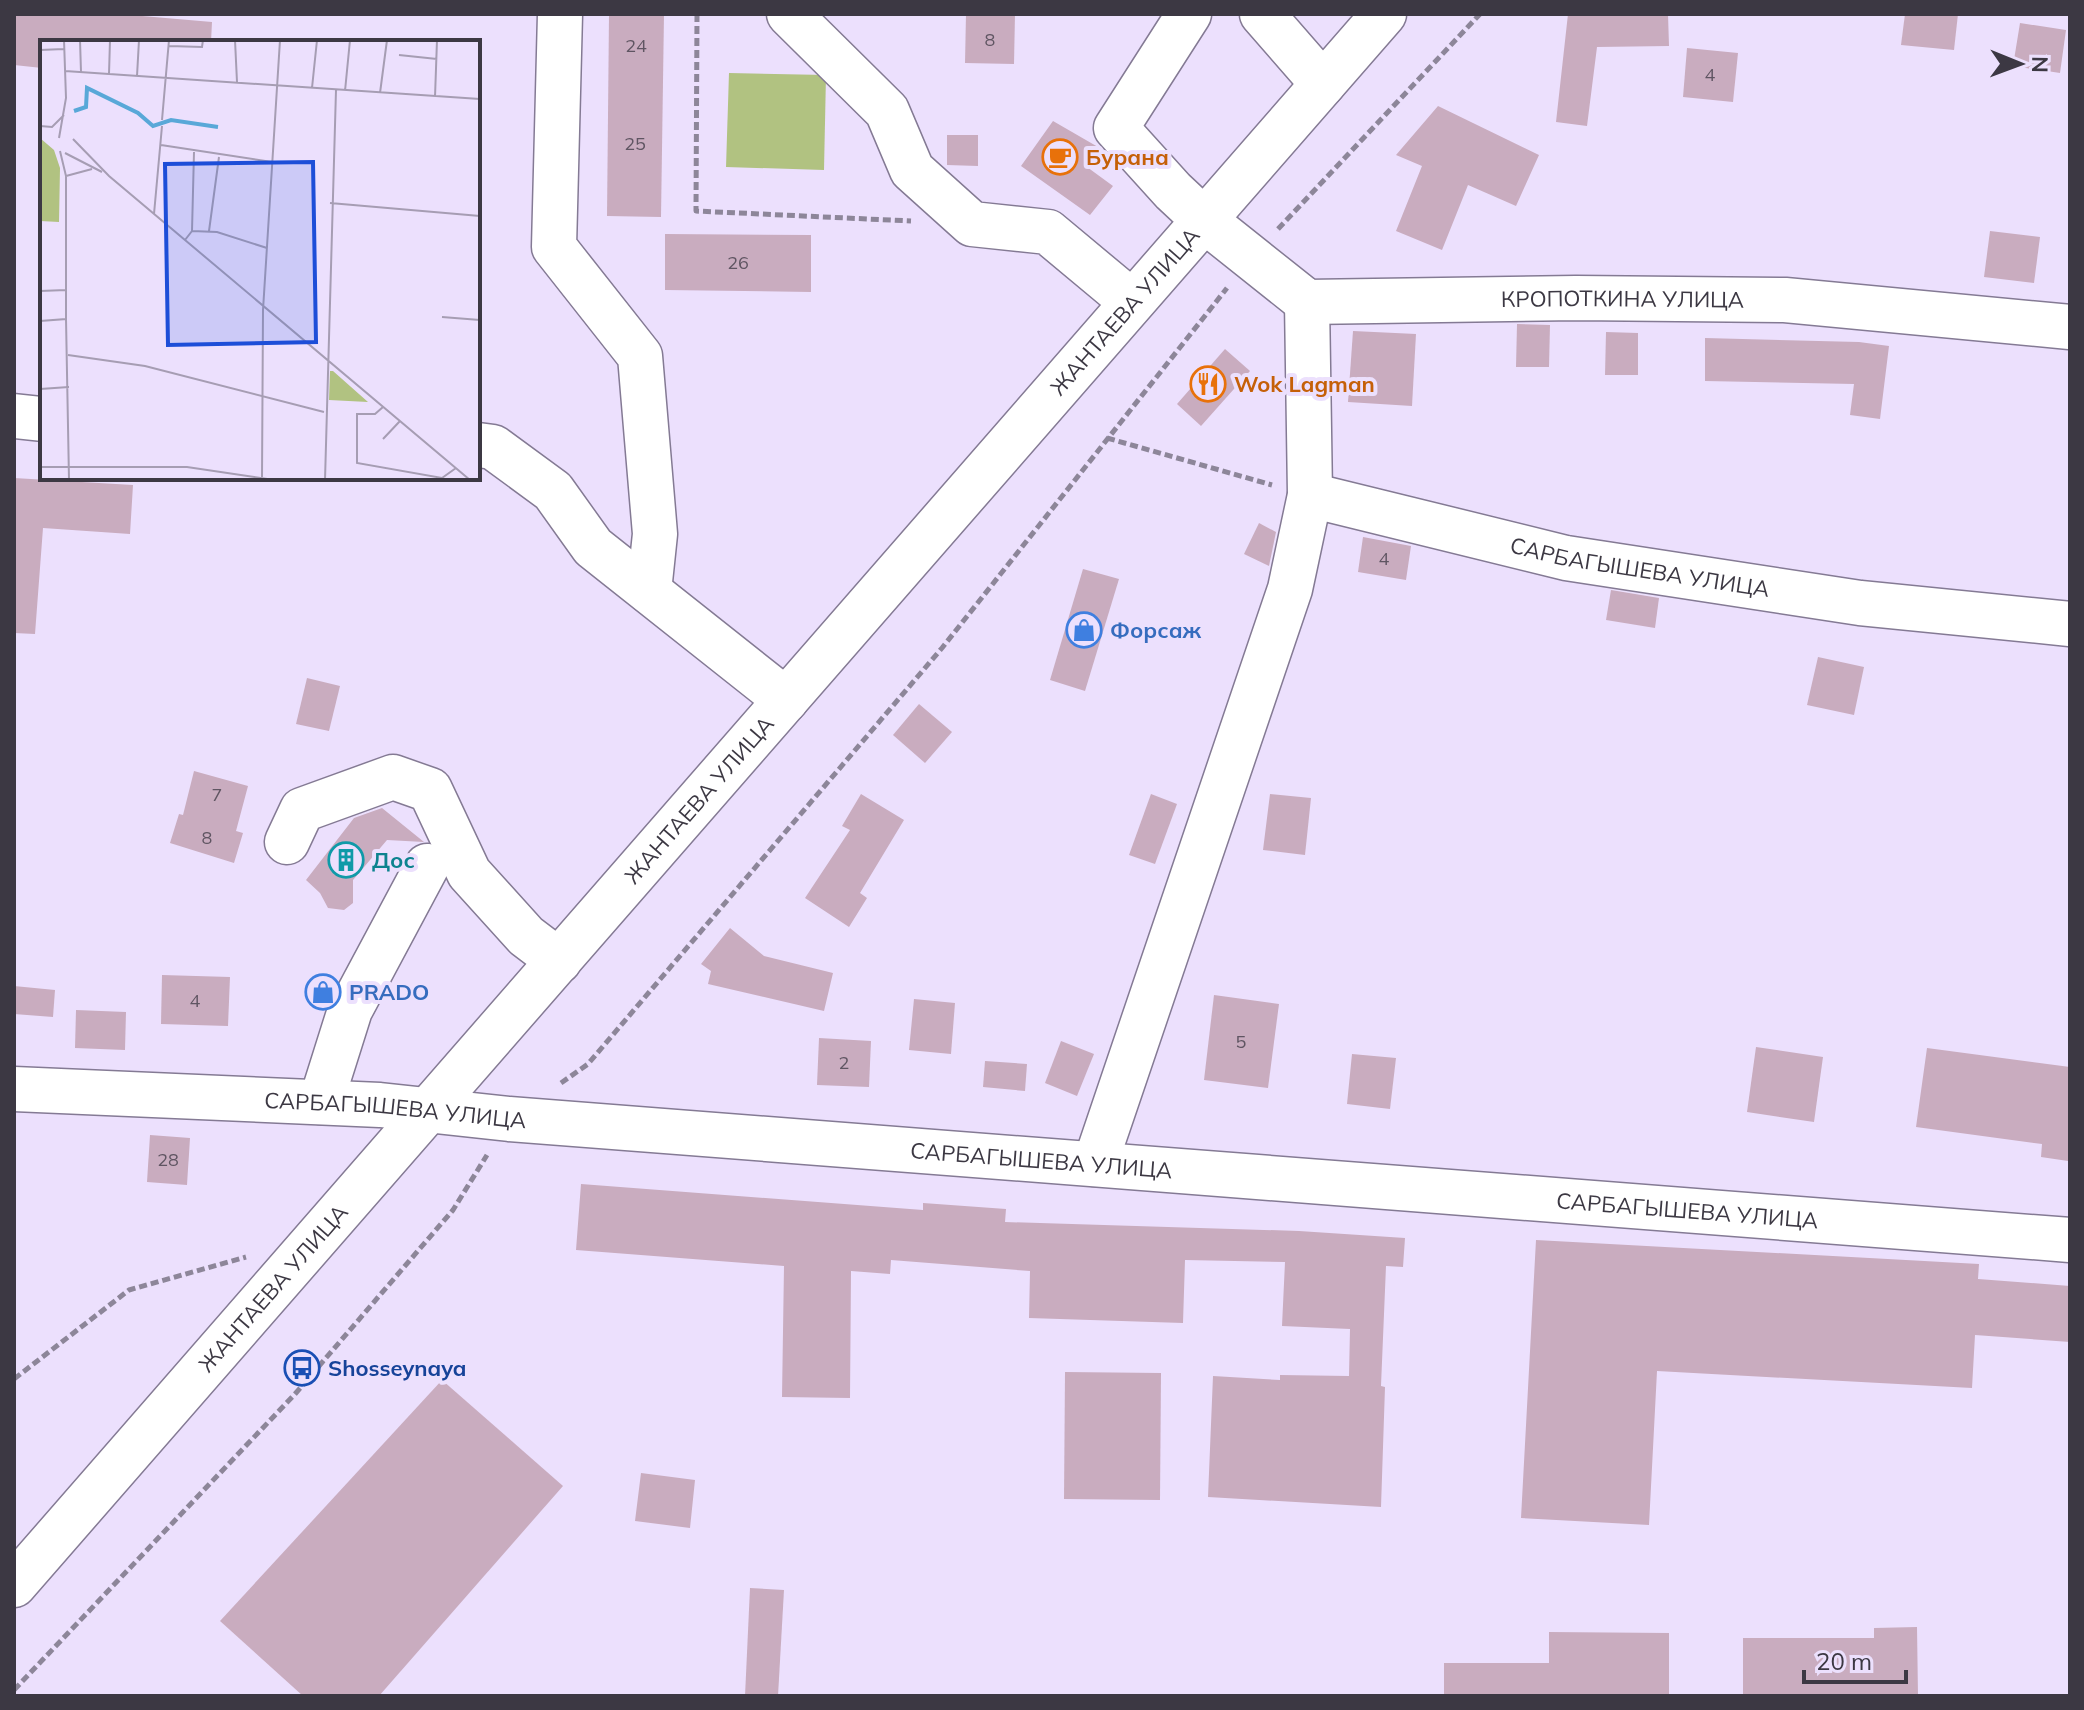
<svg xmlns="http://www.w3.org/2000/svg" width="2084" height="1710" viewBox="0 0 2084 1710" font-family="Mulish,sans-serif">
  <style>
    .green { fill: #b1c281 }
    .building { fill: #c9acbf }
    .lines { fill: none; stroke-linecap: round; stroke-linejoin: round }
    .minor-casing { stroke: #847a94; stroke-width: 47 }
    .major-casing { stroke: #847a94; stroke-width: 47 }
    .path { stroke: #8d8699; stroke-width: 5; stroke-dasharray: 8 4; stroke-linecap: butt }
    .minor { stroke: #fff; stroke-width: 44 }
    .major { stroke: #fff; stroke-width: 44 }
    .labels { text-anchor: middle; stroke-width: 8; stroke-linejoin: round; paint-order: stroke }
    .number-label { font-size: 18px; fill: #5f5562 }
    .food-label { font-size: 22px; font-weight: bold; fill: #c56008; stroke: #ece0fd; text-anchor: start }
    .street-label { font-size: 22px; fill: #3c3843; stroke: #ece0fd }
    .shop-label { font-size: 22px; font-weight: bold; fill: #366cbe; stroke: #ece0fd; text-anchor: start }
    .culture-label { font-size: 22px; font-weight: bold; fill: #0d838f; stroke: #ece0fd; text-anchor: start }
    .transit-label { font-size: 22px; font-weight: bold; fill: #164399; stroke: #ece0fd; text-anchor: start }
    .inset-river { fill: none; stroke: #59a8d8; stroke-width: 4 }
    .inset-road { fill: none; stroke: #a69db3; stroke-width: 2 }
    .view { fill: #1d4ed8; fill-opacity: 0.15; stroke: #1d4ed8; stroke-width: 4 }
    .inset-edge { fill: none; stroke: #3c3843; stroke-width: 4 }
  </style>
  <rect width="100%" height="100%" fill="#ece0fd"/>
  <polygon class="green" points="729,73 826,75 824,170 726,167"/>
  <g class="building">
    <polygon points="14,14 119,14 212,22 211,42 42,42 42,68 14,65"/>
    <polygon points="609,14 664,14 661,217 607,216"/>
    <polygon points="966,14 1015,14 1014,64 965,63"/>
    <polygon points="1568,14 1668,14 1669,46 1597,47 1587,126 1556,122"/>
    <polygon points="1905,14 1958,14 1954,50 1901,45"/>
    <polygon points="2020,23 2066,30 2060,73 2013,66"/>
    <polygon points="1687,48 1738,53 1733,102 1683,97"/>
    <polygon points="1438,106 1539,155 1516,206 1468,185 1442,250 1396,231 1422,166 1396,155"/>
    <polygon points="1053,121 1098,147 1087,167 1113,186 1090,215 1021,166"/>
    <polygon points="947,135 978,135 978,166 947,165"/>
    <polygon points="1990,231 2040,237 2034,283 1984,277"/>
    <polygon points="665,234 811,235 811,292 665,290"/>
    <polygon points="1517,324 1550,325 1549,367 1516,367"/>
    <polygon points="1353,331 1416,334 1412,406 1348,402"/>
    <polygon points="1606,332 1638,333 1638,375 1605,375"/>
    <polygon points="1705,338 1859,342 1889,346 1880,419 1850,415 1854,384 1705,381"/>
    <polygon points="1225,349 1250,371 1201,426 1177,404"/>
    <polygon points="14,478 133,485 130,534 43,528 35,634 14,633"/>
    <polygon points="1259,523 1276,532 1269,566 1244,554"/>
    <polygon points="1363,537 1411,546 1406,580 1358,572"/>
    <polygon points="1083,569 1119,579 1085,691 1050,680"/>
    <polygon points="1611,590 1659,598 1655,628 1606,620"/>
    <polygon points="1818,657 1864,667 1854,715 1807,705"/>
    <polygon points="307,678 340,686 329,731 296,724"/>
    <polygon points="919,704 952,732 925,763 893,735"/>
    <polygon points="194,771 248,786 236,831 243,833 234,863 170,843 179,814 183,815"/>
    <polygon points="861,794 904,820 860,893 867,898 849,927 805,898 850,830 842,826"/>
    <polygon points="1151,794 1177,804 1155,864 1129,855"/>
    <polygon points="1270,794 1311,798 1305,855 1263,850"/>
    <polygon points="382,808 424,842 387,840 353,880 353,903 344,910 328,908 320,893 306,880 354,818"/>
    <polygon points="730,928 764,956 833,973 824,1011 708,984 711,971 701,964"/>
    <polygon points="162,975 230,977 228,1026 161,1024"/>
    <polygon points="14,986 55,990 53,1017 14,1014"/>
    <polygon points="1214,995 1279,1004 1268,1088 1204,1080"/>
    <polygon points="914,999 955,1003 951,1054 909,1050"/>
    <polygon points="76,1010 126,1012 125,1050 75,1048"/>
    <polygon points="819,1038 871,1041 869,1087 817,1085"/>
    <polygon points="1061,1041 1094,1054 1077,1096 1045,1083"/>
    <polygon points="1756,1047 1823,1057 1814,1122 1747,1112"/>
    <polygon points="1927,1048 2070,1067 2068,1161 2041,1157 2042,1144 1916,1127"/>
    <polygon points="1352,1054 1396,1058 1390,1109 1347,1104"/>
    <polygon points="985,1061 1027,1064 1025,1091 983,1087"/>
    <polygon points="150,1135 190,1138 187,1185 147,1182"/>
    <polygon points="581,1184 923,1210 923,1203 1006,1209 1005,1222 1299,1231 1405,1238 1403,1267 1386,1266 1381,1386 1385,1387 1381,1507 1208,1497 1213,1376 1280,1380 1280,1375 1349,1376 1350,1329 1282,1326 1285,1262 1185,1260 1183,1323 1029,1318 1030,1271 891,1260 890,1274 851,1271 850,1398 782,1397 784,1266 576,1250"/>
    <polygon points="1536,1240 1979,1264 1978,1279 2070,1286 2070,1342 1975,1335 1972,1388 1657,1371 1649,1525 1521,1518"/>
    <polygon points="1065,1372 1161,1373 1160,1500 1064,1499"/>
    <polygon points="442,1380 563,1486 379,1696 303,1696 220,1621"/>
    <polygon points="641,1473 695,1480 690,1528 635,1521"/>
    <polygon points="750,1588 784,1590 778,1696 745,1696"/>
    <polygon points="1917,1627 1918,1696 1743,1696 1743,1638 1874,1638 1874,1628"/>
    <polygon points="1549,1632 1669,1633 1669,1696 1444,1696 1444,1663 1549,1663"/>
  </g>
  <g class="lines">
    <defs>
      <g id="minor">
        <polyline points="560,14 554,247 640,356 655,534 649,591"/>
        <polyline points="789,14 887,111 912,170 972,224 1048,232 1132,302"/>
        <path id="s1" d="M1189,14l-73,114 57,63 31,29 103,82 269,-4 209,2 285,27"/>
        <polyline points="1262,14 1323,84"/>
        <polyline points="14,416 42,419"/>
        <polyline points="478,445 493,447 553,491 593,547 786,700"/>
        <path id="s2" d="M1310,495l256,63 294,45 210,21"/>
        <polyline points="287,842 302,810 393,777 430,790 469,873 526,936 559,961"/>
        <path id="s3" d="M14,1089l366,16 129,14 1561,121"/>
        <polyline points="321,1102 350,1010 427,866"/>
        <polyline points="1095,1164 1290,589 1310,495 1307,302"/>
      </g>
      <g id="major">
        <path id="s4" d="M14,1585l1370,-1571"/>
      </g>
    </defs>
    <use href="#minor" class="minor-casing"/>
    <use href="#major" class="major-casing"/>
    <g class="path">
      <polyline points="697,14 696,211 911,221"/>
      <polyline points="1278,229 1480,14"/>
      <polyline points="1107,438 1272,485"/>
      <polyline points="561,1083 588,1064 942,648 1227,288"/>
      <polyline points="14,1379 129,1290 246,1257"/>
      <polyline points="14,1690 295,1394 453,1210 487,1155"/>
    </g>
    <use href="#minor" class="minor"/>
    <use href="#major" class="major"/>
  </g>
  <defs>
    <symbol id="cafe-ring" viewBox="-11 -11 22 22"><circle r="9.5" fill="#ece0fd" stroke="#e8710a" stroke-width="1.5"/><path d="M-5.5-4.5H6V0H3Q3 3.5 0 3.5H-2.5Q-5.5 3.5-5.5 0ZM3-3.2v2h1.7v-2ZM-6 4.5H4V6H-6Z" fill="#e8710a"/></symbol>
    <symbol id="restaurant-ring" viewBox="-11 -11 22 22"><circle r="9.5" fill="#ece0fd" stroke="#e8710a" stroke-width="1.5"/><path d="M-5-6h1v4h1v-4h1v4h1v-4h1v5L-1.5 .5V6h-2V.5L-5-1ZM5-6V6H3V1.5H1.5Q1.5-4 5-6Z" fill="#e8710a"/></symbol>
    <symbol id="shop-ring" viewBox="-11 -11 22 22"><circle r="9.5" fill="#ece0fd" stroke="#3f7fe0" stroke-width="1.5"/><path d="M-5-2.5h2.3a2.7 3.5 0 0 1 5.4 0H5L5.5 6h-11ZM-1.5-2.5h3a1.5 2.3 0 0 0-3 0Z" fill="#3f7fe0"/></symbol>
    <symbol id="building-ring" viewBox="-11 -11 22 22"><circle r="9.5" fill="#ece0fd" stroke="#0f9aa8" stroke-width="1.5"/><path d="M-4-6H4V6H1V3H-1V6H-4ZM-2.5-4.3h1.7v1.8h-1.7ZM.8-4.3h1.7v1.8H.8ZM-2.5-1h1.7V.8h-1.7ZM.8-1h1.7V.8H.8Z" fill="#0f9aa8"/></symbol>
    <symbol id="bus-ring" viewBox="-11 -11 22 22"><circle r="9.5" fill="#ece0fd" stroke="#1a4fb4" stroke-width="1.5"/><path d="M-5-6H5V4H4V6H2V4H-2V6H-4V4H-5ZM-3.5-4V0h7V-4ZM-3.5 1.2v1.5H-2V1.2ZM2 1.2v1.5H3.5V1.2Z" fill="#1a4fb4"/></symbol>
  </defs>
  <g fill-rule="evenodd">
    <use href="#cafe-ring" x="1040" y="137" width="40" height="40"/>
    <use href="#restaurant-ring" x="1188" y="364" width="40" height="40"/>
    <use href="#shop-ring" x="1064" y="610" width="40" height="40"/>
    <use href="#building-ring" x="326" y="840" width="40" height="40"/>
    <use href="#shop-ring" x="303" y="972" width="40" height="40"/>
    <use href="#bus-ring" x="282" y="1348" width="40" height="40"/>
  </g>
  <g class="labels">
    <g class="number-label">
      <text x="990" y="46">8</text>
      <text x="636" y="52">24</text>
      <text x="1710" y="81">4</text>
      <text x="635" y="150">25</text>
      <text x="738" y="269">26</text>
      <text x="1384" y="565">4</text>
      <text x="217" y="801">7</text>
      <text x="207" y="844">8</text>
      <text x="195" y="1007">4</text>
      <text x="1241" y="1048">5</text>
      <text x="844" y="1069">2</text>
      <text x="168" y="1166">28</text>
    </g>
    <g class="food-label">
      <text x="1086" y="165">Бурана</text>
      <text x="1234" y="392">Wok Lagman</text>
    </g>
    <g class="street-label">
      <text dy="8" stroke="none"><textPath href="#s1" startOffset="710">КРОПОТКИНА УЛИЦА</textPath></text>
      <text dy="8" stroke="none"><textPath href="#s4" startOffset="1690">ЖАНТАЕВА УЛИЦА</textPath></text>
      <text dy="8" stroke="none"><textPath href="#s2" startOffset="338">САРБАГЫШЕВА УЛИЦА</textPath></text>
      <text dy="8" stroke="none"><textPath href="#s4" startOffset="1042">ЖАНТАЕВА УЛИЦА</textPath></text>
      <text dy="8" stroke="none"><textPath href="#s3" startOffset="382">САРБАГЫШЕВА УЛИЦА</textPath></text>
      <text dy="8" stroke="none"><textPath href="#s3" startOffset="1030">САРБАГЫШЕВА УЛИЦА</textPath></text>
      <text dy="8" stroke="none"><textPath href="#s3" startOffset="1678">САРБАГЫШЕВА УЛИЦА</textPath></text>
      <text dy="8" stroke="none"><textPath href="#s4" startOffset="394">ЖАНТАЕВА УЛИЦА</textPath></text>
    </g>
    <g class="shop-label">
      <text x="1110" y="638">Форсаж</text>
      <text x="349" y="1000">PRADO</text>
    </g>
    <g class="culture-label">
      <text x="372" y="868">Дос</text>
    </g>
    <g class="transit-label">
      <text x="328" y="1376">Shosseynaya</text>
    </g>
  </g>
  <g transform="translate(40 40)">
    <rect width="440" height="440" fill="#ece0fd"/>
    <path d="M0,98l14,12 6,18 -1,54 -19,-1zM290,331h3l35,31 -39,-2z" fill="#b1c281"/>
    <path class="inset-river" d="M34,71l12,-4 1,-19 51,25 15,13 18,-6 47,7"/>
    <path class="inset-road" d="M40,0l1,32M195,0l2,42M129,6l33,1 1,-7M0,10l24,-1M359,15l38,4M25,31l415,28M69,34l1,-34M97,36l2,-36M272,48l5,-48M305,51l5,-51M340,53l7,-53M395,57l2,-57M122,80l7,-80M0,86l12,1 12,-12M19,98l7,-40 -2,-58M33,99l36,37 361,304M121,105l111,17M25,113l37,19M26,136l26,-7M290,163l150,13M114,174l8,-88M152,191l25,1 50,16M169,191l10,-74M145,200l7,-9 2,-79M0,251l26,-1M402,277l38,3M26,279l3,161M0,281l26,-2v-143l-6,-25M28,315l77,11 179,46M0,349l29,-2M343,367l-8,7h-18v49l85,15 14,-10M343,399l17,-18M0,427h147l87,13M222,437l1,-167 17,-270M285,440l11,-390"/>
    <path class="view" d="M273,122l3,180 -148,3 -3,-181z"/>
    <rect width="440" height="440" class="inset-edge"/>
  </g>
  <rect width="2084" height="1710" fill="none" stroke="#3c3843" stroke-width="32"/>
  <g transform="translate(2020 64) rotate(91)" stroke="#ece0fd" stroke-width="6" paint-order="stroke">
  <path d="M0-6L14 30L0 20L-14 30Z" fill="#3c3843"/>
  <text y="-12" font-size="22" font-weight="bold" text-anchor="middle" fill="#3c3843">N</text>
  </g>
  <path d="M1804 1670v12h102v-12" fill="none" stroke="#3c3843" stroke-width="4"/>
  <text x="1816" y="1670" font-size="24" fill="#3c3843" stroke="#ece0fd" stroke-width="6" paint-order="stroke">20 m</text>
</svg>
